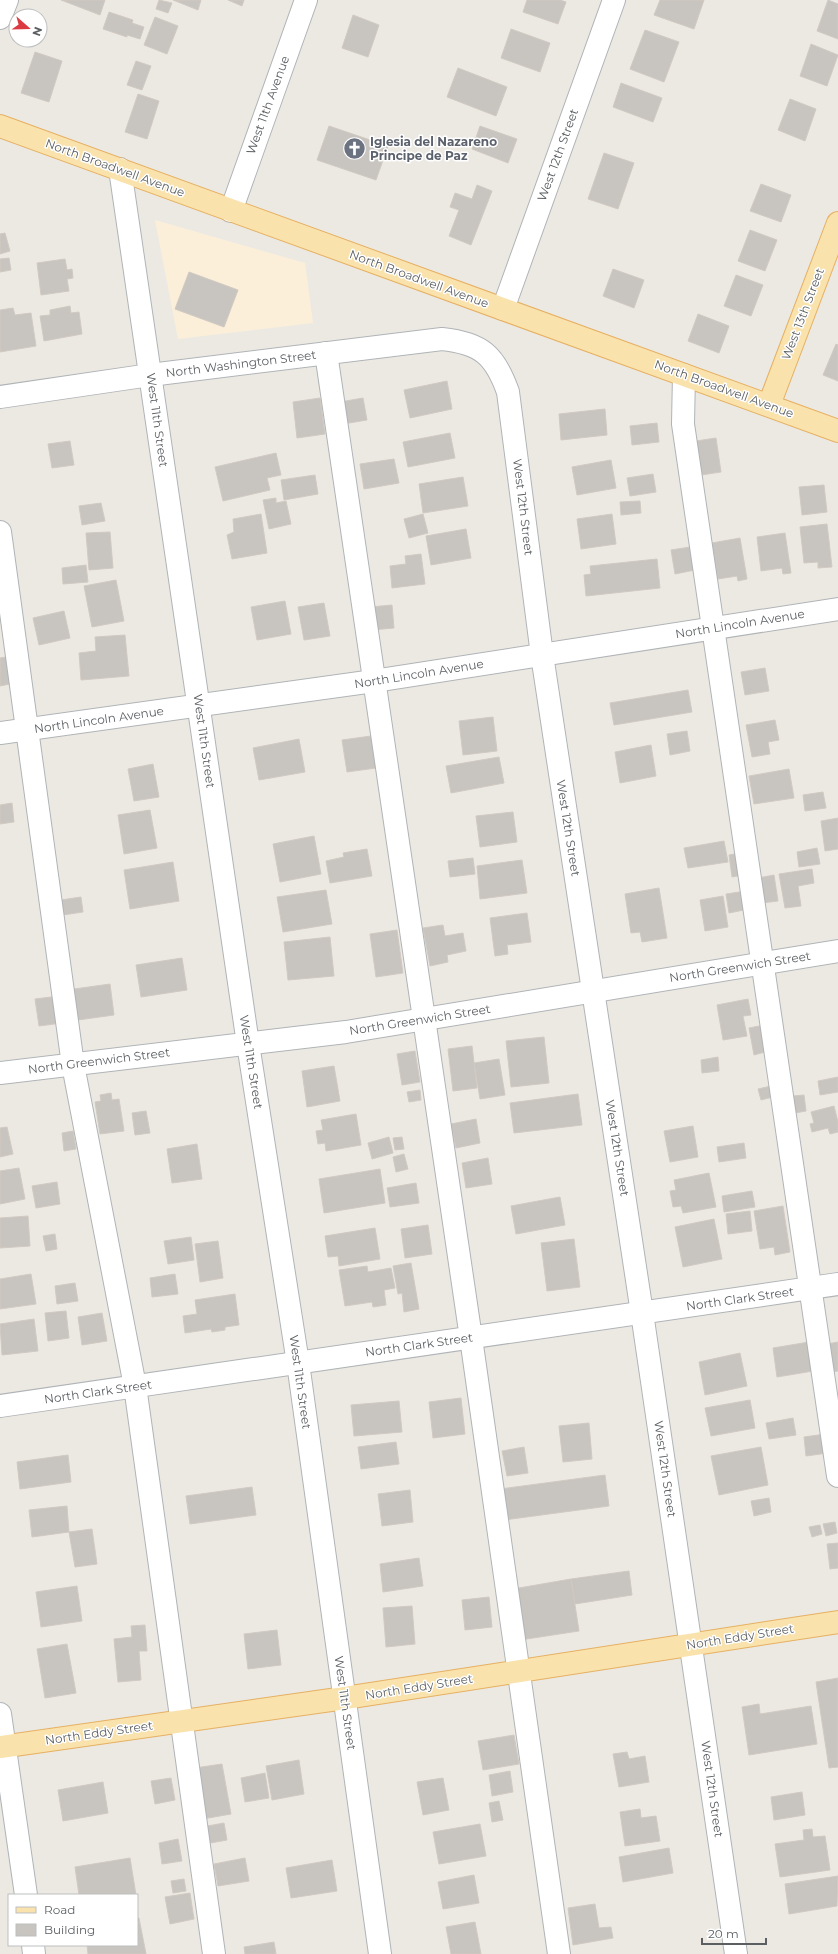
<svg xmlns="http://www.w3.org/2000/svg" width="838" height="1954" viewBox="0 0 838 1954" font-family="Montserrat,sans-serif">
  <style>
    .commercial { fill: #fbefd9 }
    .building { fill: #c8c4bf; stroke: #d1cac2 }
    .lines { fill: none; stroke-linecap: round; stroke-linejoin: round }
    .minor-casing { stroke: #b0b4b7; stroke-width: 24 }
    .major-casing { stroke: #e6b062; stroke-width: 24 }
    .minor { stroke: #fff; stroke-width: 22 }
    .major { stroke: #f9e2ac; stroke-width: 22 }
    .labels { text-anchor: middle; stroke-width: 3; stroke-linejoin: round; paint-order: stroke }
    .street-label { font-size: 12px; fill: #5b5f62; stroke: #fff }
    .worship-label { font-size: 12px; font-weight: bold; fill: #5b616d; stroke: #fff; text-anchor: start }
  </style>
  <rect width="100%" height="100%" fill="#ece9e3"/>
  <polygon class="commercial" points="155,220 305,263 313,323 178,339"/>
  <g class="building">
    <polygon points="61,0 105,0 100,15"/>
    <polygon points="159,0 172,3 168,13 156,9"/>
    <polygon points="173,0 201,0 198,10"/>
    <polygon points="228,0 244,0 242,6"/>
    <polygon points="527,0 560,0 566,2 558,24 523,12"/>
    <polygon points="660,0 704,0 694,29 654,15"/>
    <polygon points="828,0 838,4 838,39 817,31"/>
    <polygon points="109,12 133,20 132,23 144,27 140,39 127,35 127,37 103,29"/>
    <polygon points="353,15 379,25 368,57 342,48"/>
    <polygon points="155,17 178,26 167,54 144,45"/>
    <polygon points="511,29 550,43 540,72 501,58"/>
    <polygon points="645,30 679,42 664,82 630,69"/>
    <polygon points="811,44 838,55 827,86 800,76"/>
    <polygon points="35,52 62,61 49,102 21,93"/>
    <polygon points="136,61 151,66 142,90 127,85"/>
    <polygon points="458,68 507,87 496,116 447,97"/>
    <polygon points="621,83 662,98 653,122 613,107"/>
    <polygon points="138,94 159,101 147,139 125,132"/>
    <polygon points="790,99 816,109 805,141 778,130"/>
    <polygon points="329,126 388,146 376,180 317,160"/>
    <polygon points="480,126 517,139 508,163 472,149"/>
    <polygon points="604,153 634,163 618,209 588,199"/>
    <polygon points="761,184 791,195 781,222 750,211"/>
    <polygon points="477,185 492,191 471,245 449,236 459,210 450,207 455,193 472,199"/>
    <polygon points="750,230 777,240 765,271 738,261"/>
    <polygon points="5,233 10,251 0,254 0,234"/>
    <polygon points="9,258 11,270 0,272 0,259"/>
    <polygon points="65,259 67,270 72,269 73,278 67,279 69,291 41,295 37,263"/>
    <polygon points="613,269 644,280 634,308 603,296"/>
    <polygon points="189,272 238,290 224,327 175,309"/>
    <polygon points="736,275 763,285 751,316 724,306"/>
    <polygon points="70,306 71,313 79,312 82,334 44,341 40,316 50,315 50,310"/>
    <polygon points="13,308 15,315 31,313 36,346 0,352 0,310"/>
    <polygon points="698,314 729,326 719,353 688,341"/>
    <polygon points="836,344 838,345 838,381 823,375"/>
    <polygon points="447,381 452,409 410,418 404,390"/>
    <polygon points="320,398 325,434 297,438 293,402"/>
    <polygon points="363,398 367,420 343,424 340,402"/>
    <polygon points="605,409 607,435 561,440 559,414"/>
    <polygon points="657,423 659,442 632,445 630,426"/>
    <polygon points="450,433 455,458 408,467 403,442"/>
    <polygon points="716,438 721,472 701,475 696,441"/>
    <polygon points="70,441 74,465 52,468 48,444"/>
    <polygon points="276,453 281,475 267,478 270,490 223,501 215,467"/>
    <polygon points="394,459 399,483 364,489 360,464"/>
    <polygon points="611,460 616,488 577,495 572,467"/>
    <polygon points="653,474 656,492 630,496 627,478"/>
    <polygon points="315,475 318,494 284,500 281,480"/>
    <polygon points="463,477 468,506 423,513 419,484"/>
    <polygon points="824,485 827,512 802,515 799,487"/>
    <polygon points="276,498 276,503 286,501 291,524 269,529 263,500"/>
    <polygon points="640,501 641,513 621,515 620,502"/>
    <polygon points="101,503 105,521 82,525 79,506"/>
    <polygon points="261,514 267,553 232,559 227,535 234,532 233,519"/>
    <polygon points="423,514 428,533 409,538 404,519"/>
    <polygon points="612,514 616,544 581,549 577,519"/>
    <polygon points="827,524 832,567 818,568 818,562 804,563 800,527"/>
    <polygon points="466,529 471,558 431,565 426,536"/>
    <polygon points="110,532 113,568 89,570 86,533"/>
    <polygon points="785,533 791,573 783,574 782,568 761,571 757,537"/>
    <polygon points="740,538 747,579 738,581 737,576 718,579 712,543"/>
    <polygon points="690,547 695,570 675,574 671,550"/>
    <polygon points="421,554 425,584 392,588 390,566 406,564 405,556"/>
    <polygon points="657,559 660,588 586,596 584,575 591,574 590,566"/>
    <polygon points="86,565 88,582 63,584 62,568"/>
    <polygon points="116,580 124,621 92,627 84,586"/>
    <polygon points="285,601 291,634 257,640 251,607"/>
    <polygon points="324,603 330,636 304,640 298,607"/>
    <polygon points="392,605 394,628 372,630 370,607"/>
    <polygon points="64,611 70,638 39,645 33,618"/>
    <polygon points="125,635 129,676 81,680 79,653 96,651 95,637"/>
    <polygon points="6,657 10,684 0,686 0,658"/>
    <polygon points="765,668 769,691 745,695 741,672"/>
    <polygon points="688,690 692,712 614,725 610,703"/>
    <polygon points="493,717 497,751 463,755 459,721"/>
    <polygon points="775,720 779,740 768,742 770,754 752,757 746,725"/>
    <polygon points="687,731 690,751 670,755 667,734"/>
    <polygon points="371,736 376,768 347,772 342,740"/>
    <polygon points="299,739 305,772 259,780 253,748"/>
    <polygon points="651,745 656,776 620,783 615,752"/>
    <polygon points="499,757 504,783 451,793 446,766"/>
    <polygon points="153,764 159,797 134,801 128,769"/>
    <polygon points="789,769 794,798 754,804 749,776"/>
    <polygon points="823,792 826,808 805,811 803,795"/>
    <polygon points="12,803 14,822 0,824 0,805"/>
    <polygon points="150,810 157,848 124,854 118,815"/>
    <polygon points="513,812 517,842 480,847 476,816"/>
    <polygon points="838,818 838,849 825,851 821,821"/>
    <polygon points="314,836 321,874 280,882 273,844"/>
    <polygon points="724,841 728,862 688,868 684,848"/>
    <polygon points="817,848 820,864 799,867 797,852"/>
    <polygon points="367,849 372,876 330,883 326,861 344,857 343,853"/>
    <polygon points="739,853 743,875 732,877 729,855"/>
    <polygon points="473,858 475,874 450,877 448,861"/>
    <polygon points="522,860 527,893 480,899 477,866"/>
    <polygon points="173,862 179,901 130,909 124,870"/>
    <polygon points="812,869 814,883 798,886 801,906 785,908 779,874"/>
    <polygon points="774,875 778,901 762,903 758,878"/>
    <polygon points="659,888 667,938 642,942 640,932 631,933 625,894"/>
    <polygon points="326,890 332,924 283,932 277,897"/>
    <polygon points="746,891 749,909 729,913 726,894"/>
    <polygon points="723,896 728,927 705,931 700,900"/>
    <polygon points="81,897 83,912 56,916 54,901"/>
    <polygon points="527,913 531,942 507,945 508,954 495,956 490,918"/>
    <polygon points="443,925 445,936 463,933 466,951 447,955 448,962 430,966 423,928"/>
    <polygon points="397,930 403,973 376,977 370,934"/>
    <polygon points="330,937 334,976 288,980 284,942"/>
    <polygon points="182,958 187,990 141,997 136,965"/>
    <polygon points="110,984 114,1015 71,1021 67,990"/>
    <polygon points="59,996 62,1023 39,1026 35,999"/>
    <polygon points="748,999 751,1015 743,1016 747,1036 723,1040 717,1005"/>
    <polygon points="764,1025 769,1051 754,1055 749,1028"/>
    <polygon points="544,1037 549,1083 511,1087 506,1041"/>
    <polygon points="472,1046 477,1088 453,1091 448,1049"/>
    <polygon points="415,1051 420,1082 402,1085 397,1054"/>
    <polygon points="718,1057 719,1071 702,1073 701,1060"/>
    <polygon points="499,1059 505,1095 480,1099 474,1063"/>
    <polygon points="334,1066 340,1101 307,1107 302,1071"/>
    <polygon points="838,1077 838,1092 820,1095 818,1081"/>
    <polygon points="771,1086 773,1097 761,1100 758,1089"/>
    <polygon points="420,1090 421,1100 409,1102 407,1092"/>
    <polygon points="111,1093 112,1100 119,1099 124,1131 100,1134 95,1102 101,1101 100,1095"/>
    <polygon points="578,1094 582,1125 514,1133 510,1103"/>
    <polygon points="804,1095 806,1111 795,1113 793,1096"/>
    <polygon points="834,1106 838,1122 838,1132 830,1134 828,1128 812,1132 810,1124 814,1123 811,1112"/>
    <polygon points="146,1111 150,1133 135,1135 132,1113"/>
    <polygon points="356,1114 361,1145 326,1151 325,1143 318,1144 316,1131 323,1130 321,1120"/>
    <polygon points="476,1119 480,1143 456,1148 451,1124"/>
    <polygon points="693,1126 698,1157 670,1162 664,1131"/>
    <polygon points="7,1127 13,1154 0,1157 0,1128"/>
    <polygon points="73,1131 76,1149 64,1151 62,1133"/>
    <polygon points="389,1137 393,1153 372,1159 368,1143"/>
    <polygon points="402,1137 404,1149 395,1150 393,1138"/>
    <polygon points="744,1143 746,1158 719,1162 717,1147"/>
    <polygon points="197,1144 202,1179 172,1183 167,1149"/>
    <polygon points="404,1154 408,1169 396,1172 393,1157"/>
    <polygon points="488,1158 492,1184 466,1188 462,1163"/>
    <polygon points="19,1168 25,1199 0,1204 0,1171"/>
    <polygon points="380,1169 385,1203 324,1213 319,1179"/>
    <polygon points="709,1173 716,1207 683,1213 681,1206 673,1207 670,1191 676,1190 674,1180"/>
    <polygon points="57,1182 60,1204 36,1208 32,1186"/>
    <polygon points="416,1183 419,1203 390,1207 387,1188"/>
    <polygon points="752,1191 755,1207 724,1212 722,1196"/>
    <polygon points="560,1197 565,1225 516,1234 511,1206"/>
    <polygon points="783,1206 790,1252 775,1255 774,1247 760,1249 754,1211"/>
    <polygon points="750,1211 752,1231 728,1234 726,1214"/>
    <polygon points="28,1216 30,1246 0,1248 0,1218"/>
    <polygon points="714,1219 722,1259 683,1267 675,1227"/>
    <polygon points="428,1225 432,1254 405,1258 401,1229"/>
    <polygon points="375,1228 380,1259 339,1266 338,1256 328,1257 325,1236"/>
    <polygon points="55,1234 57,1249 46,1251 43,1236"/>
    <polygon points="191,1237 194,1260 168,1264 164,1241"/>
    <polygon points="574,1239 580,1287 547,1291 541,1243"/>
    <polygon points="218,1241 223,1278 200,1282 195,1244"/>
    <polygon points="411,1263 419,1309 404,1312 402,1293 398,1294 393,1266"/>
    <polygon points="367,1266 368,1272 391,1268 395,1288 384,1290 386,1305 373,1307 372,1302 345,1306 339,1270"/>
    <polygon points="31,1274 36,1304 0,1309 0,1279"/>
    <polygon points="175,1274 178,1294 152,1297 150,1278"/>
    <polygon points="75,1283 78,1301 57,1304 55,1286"/>
    <polygon points="235,1294 239,1325 225,1327 225,1330 212,1332 211,1329 185,1333 183,1316 197,1314 195,1300"/>
    <polygon points="66,1311 69,1338 48,1341 45,1313"/>
    <polygon points="102,1313 107,1341 82,1345 78,1317"/>
    <polygon points="34,1319 38,1351 2,1355 0,1324"/>
    <polygon points="809,1342 813,1371 777,1377 773,1348"/>
    <polygon points="838,1342 838,1371 831,1372 827,1344"/>
    <polygon points="740,1353 747,1386 705,1395 699,1362"/>
    <polygon points="461,1398 465,1434 433,1438 429,1402"/>
    <polygon points="750,1400 755,1428 711,1436 705,1408"/>
    <polygon points="399,1401 402,1432 354,1436 351,1405"/>
    <polygon points="793,1418 796,1435 769,1439 766,1423"/>
    <polygon points="589,1423 592,1459 563,1462 559,1426"/>
    <polygon points="825,1434 828,1453 806,1456 804,1437"/>
    <polygon points="396,1442 399,1464 361,1469 358,1447"/>
    <polygon points="524,1447 528,1473 507,1476 502,1451"/>
    <polygon points="761,1447 768,1485 719,1495 711,1456"/>
    <polygon points="68,1455 71,1482 20,1489 17,1462"/>
    <polygon points="605,1475 609,1506 504,1520 500,1489"/>
    <polygon points="252,1487 256,1515 190,1524 186,1496"/>
    <polygon points="410,1490 413,1522 382,1526 378,1494"/>
    <polygon points="769,1498 771,1512 754,1516 751,1501"/>
    <polygon points="67,1506 69,1532 32,1537 29,1510"/>
    <polygon points="835,1522 837,1533 826,1536 823,1524"/>
    <polygon points="820,1525 822,1534 812,1537 809,1527"/>
    <polygon points="92,1529 97,1564 75,1567 69,1532"/>
    <polygon points="838,1543 838,1568 830,1569 827,1544"/>
    <polygon points="419,1558 423,1586 383,1592 380,1564"/>
    <polygon points="629,1571 632,1595 575,1604 571,1579"/>
    <polygon points="571,1579 579,1631 520,1640 513,1589"/>
    <polygon points="77,1586 82,1621 41,1627 36,1592"/>
    <polygon points="489,1597 492,1627 465,1630 462,1600"/>
    <polygon points="412,1606 415,1644 386,1647 383,1608"/>
    <polygon points="145,1625 147,1651 139,1651 141,1680 118,1682 114,1639 132,1637 131,1626"/>
    <polygon points="277,1630 281,1665 248,1669 244,1634"/>
    <polygon points="67,1644 76,1693 45,1698 37,1649"/>
    <polygon points="838,1678 838,1767 829,1768 816,1682"/>
    <polygon points="759,1704 760,1714 811,1706 817,1744 749,1755 742,1707"/>
    <polygon points="514,1735 519,1764 483,1770 478,1741"/>
    <polygon points="627,1752 629,1759 645,1756 649,1782 619,1787 613,1754"/>
    <polygon points="299,1760 304,1794 272,1800 266,1766"/>
    <polygon points="222,1764 231,1814 197,1820 188,1769"/>
    <polygon points="510,1771 513,1792 492,1796 489,1775"/>
    <polygon points="265,1773 269,1798 245,1802 241,1778"/>
    <polygon points="171,1778 175,1800 155,1804 151,1781"/>
    <polygon points="443,1778 449,1810 423,1815 417,1782"/>
    <polygon points="103,1782 108,1813 63,1821 58,1790"/>
    <polygon points="802,1792 805,1815 774,1820 771,1797"/>
    <polygon points="499,1801 503,1820 492,1822 489,1803"/>
    <polygon points="640,1809 641,1818 656,1816 660,1841 625,1846 620,1812"/>
    <polygon points="224,1823 227,1840 205,1844 202,1827"/>
    <polygon points="480,1824 486,1856 439,1864 433,1832"/>
    <polygon points="812,1829 813,1837 825,1836 830,1870 780,1877 775,1844 804,1840 803,1830"/>
    <polygon points="178,1839 182,1861 162,1864 159,1843"/>
    <polygon points="669,1848 673,1873 623,1882 619,1857"/>
    <polygon points="130,1858 136,1895 79,1895 75,1867"/>
    <polygon points="245,1858 249,1881 218,1886 214,1864"/>
    <polygon points="332,1860 337,1891 291,1898 286,1868"/>
    <polygon points="474,1875 479,1903 443,1909 438,1882"/>
    <polygon points="838,1876 837,1906 789,1914 785,1884"/>
    <polygon points="184,1879 186,1891 173,1893 171,1881"/>
    <polygon points="190,1893 194,1919 170,1924 165,1897"/>
    <polygon points="595,1904 599,1928 611,1927 613,1938 573,1945 568,1908"/>
    <polygon points="137,1918 139,1918 146,1954 88,1954 87,1945 137,1945"/>
    <polygon points="475,1922 481,1954 451,1954 446,1927"/>
    <polygon points="274,1942 276,1954 245,1954 244,1947"/>
  </g>
  <g class="lines">
    <defs>
      <g id="minor">
        <polyline points="0,18 7,0"/>
        <polyline points="120,169 248,1044 298,1363 380,1954"/>
        <polyline points="231,211 306,0"/>
        <polyline points="503,309 614,0"/>
        <polyline points="326,353 471,1338 559,1954"/>
        <polyline points="684,375 683,424 838,1476"/>
        <path d="M0,397l150,-22 292,-36c39,4 53,16 66,53l34,263 100,658 94,641"/>
        <polyline points="0,532 73,1065 135,1386 214,1954"/>
        <polyline points="0,733 374,681 838,609"/>
        <polyline points="0,1073 346,1032 838,951"/>
        <polyline points="0,1406 838,1284"/>
        <polyline points="0,1714 26,1895"/>
        <polyline points="33,1945 34,1954"/>
      </g>
      <g id="major">
        <polyline points="0,126 838,431"/>
        <polyline points="769,405 838,223"/>
        <polyline points="0,1747 345,1698 838,1622"/>
      </g>
    </defs>
    <use href="#minor" class="minor-casing"/>
    <use href="#major" class="major-casing"/>
    <use href="#minor" class="minor"/>
    <use href="#major" class="major"/>
  </g>
  <defs>
    <symbol id="church-disc" viewBox="-11 -11 22 22"><circle r="9.5" fill="#6b7280" stroke="#fff"/><path d="M-1.2-6h2.4v3.5h3.3v2.4h-3.3V6h-2.4V-.1h-3.3v-2.4h3.3Z" fill="#fff"/></symbol>
  </defs>
  <g fill-rule="evenodd">
    <use href="#church-disc" x="342" y="136" width="25" height="25"/>
  </g>
  <g class="labels">
    <g class="street-label">
      <text transform="translate(268 105) rotate(-70)" y="4">West 11th Avenue</text>
      <text transform="translate(558 155) rotate(-70)" y="4">West 12th Street</text>
      <text transform="translate(115 168) rotate(20)" y="4">North Broadwell Avenue</text>
      <text transform="translate(419 279) rotate(20)" y="4">North Broadwell Avenue</text>
      <text transform="translate(803 314) rotate(-69)" y="4">West 13th Street</text>
      <text transform="translate(241 364) rotate(-7)" y="4">North Washington Street</text>
      <text transform="translate(724 389) rotate(20)" y="4">North Broadwell Avenue</text>
      <text transform="translate(157 420) rotate(82)" y="4">West 11th Street</text>
      <text transform="translate(523 507) rotate(83)" y="4">West 12th Street</text>
      <text transform="translate(740 624) rotate(-9)" y="4">North Lincoln Avenue</text>
      <text transform="translate(419 674) rotate(-9)" y="4">North Lincoln Avenue</text>
      <text transform="translate(99 720) rotate(-8)" y="4">North Lincoln Avenue</text>
      <text transform="translate(204 741) rotate(82)" y="4">West 11th Street</text>
      <text transform="translate(568 828) rotate(81)" y="4">West 12th Street</text>
      <text transform="translate(740 967) rotate(-9)" y="4">North Greenwich Street</text>
      <text transform="translate(420 1020) rotate(-9)" y="4">North Greenwich Street</text>
      <text transform="translate(99 1061) rotate(-7)" y="4">North Greenwich Street</text>
      <text transform="translate(251 1062) rotate(81)" y="4">West 11th Street</text>
      <text transform="translate(617 1148) rotate(81)" y="4">West 12th Street</text>
      <text transform="translate(740 1299) rotate(-8)" y="4">North Clark Street</text>
      <text transform="translate(419 1345) rotate(-8)" y="4">North Clark Street</text>
      <text transform="translate(300 1382) rotate(82)" y="4">West 11th Street</text>
      <text transform="translate(98 1392) rotate(-8)" y="4">North Clark Street</text>
      <text transform="translate(665 1469) rotate(82)" y="4">West 12th Street</text>
      <text transform="translate(740 1637) rotate(-9)" y="4">North Eddy Street</text>
      <text transform="translate(419 1687) rotate(-9)" y="4">North Eddy Street</text>
      <text transform="translate(345 1703) rotate(82)" y="4">West 11th Street</text>
      <text transform="translate(99 1733) rotate(-8)" y="4">North Eddy Street</text>
      <text transform="translate(712 1789) rotate(82)" y="4">West 12th Street</text>
    </g>
    <g class="worship-label">
      <text x="370" y="146">Iglesia del Nazareno<tspan x="370" dy="14">Principe de Paz</tspan></text>
    </g>
  </g>
  <rect x="8" y="1894" width="130" height="52" fill="#ffffff" stroke="#bdbfc0"/>
  <rect x="16" y="1907" width="20" height="6" fill="#f9e2ac" stroke="#bdbfc0"/>
  <text x="44" y="1914" font-size="12" fill="#5b5f62">Road</text>
  <rect x="16" y="1924" width="20" height="12" fill="#c8c4bf" stroke="#bdbfc0"/>
  <text x="44" y="1934" font-size="12" fill="#5b5f62">Building</text>
  <g transform="translate(28 28) rotate(110)"><circle r="19" fill="#ffffff" stroke="#bdbfc0"/>
  <path d="M0-3L7 15L0 10L-7 15Z" fill="#dc3a42"/>
  <text y="-6" font-size="11" font-weight="bold" text-anchor="middle" fill="#5b5f62">N</text>
  </g>
  <path d="M702 1938v6h64v-6" fill="none" stroke="#5b5f62" stroke-width="2"/>
  <text x="708" y="1938" font-size="12" fill="#5b5f62" stroke="#ffffff" stroke-width="3" paint-order="stroke">20 m</text>
</svg>
